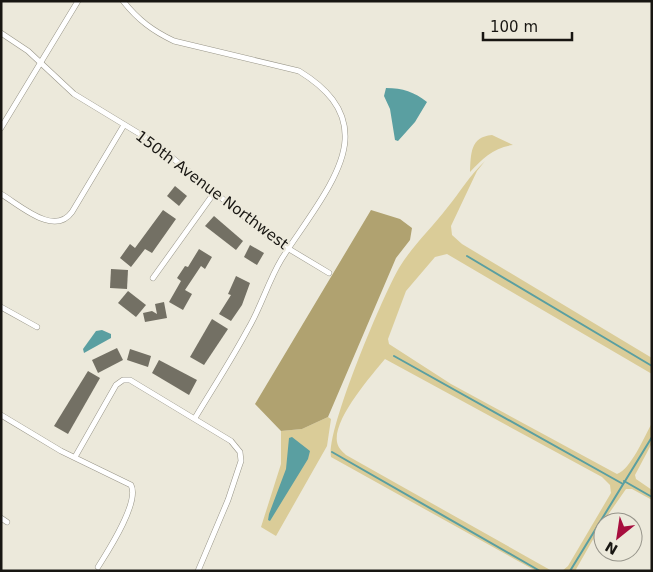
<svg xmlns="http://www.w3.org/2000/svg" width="653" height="572" viewBox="0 0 653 572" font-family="'DejaVu Sans',sans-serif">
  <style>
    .green { fill: #dacc98 }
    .forest { fill: #b0a270 }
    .water { fill: #5a9fa1 }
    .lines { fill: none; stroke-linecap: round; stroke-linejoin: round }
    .stream { stroke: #5a9fa1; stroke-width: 2 }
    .building { fill: #737064 }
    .street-casing { stroke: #989588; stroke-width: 6 }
    .street { stroke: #fff; stroke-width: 5 }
    .labels { text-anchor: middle; stroke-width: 4.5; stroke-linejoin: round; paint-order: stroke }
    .street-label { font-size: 15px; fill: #181612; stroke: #ece9db }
  </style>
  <rect width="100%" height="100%" fill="#ece9db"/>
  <g class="green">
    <path d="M492,135l21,10c-19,2 -31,14 -43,27 1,-18 0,-35 22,-37z"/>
    <path d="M485,161l-8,10 -26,55 1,9 10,9 190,114v16l-205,-120 -12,3 -29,34 -18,48 1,5 62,40 166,90c14,-5 27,-37 35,-51v20l-17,32 1,4 16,11v10l-20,-11h-6l-23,33 -28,49h-13l6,-5 43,-73 -1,-8 -8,-8 -217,-118c-14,17 -52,60 -48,83 1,6 5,9 9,13l206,116h-16l-205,-114c-5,-27 52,-162 68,-189 14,-23 32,-39 48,-60 13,-16 23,-33 38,-47z"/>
    <polygon points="328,417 331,419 327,446 276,536 261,527 281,464 281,431 302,429"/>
  </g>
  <polygon class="forest" points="371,210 400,219 412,228 410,240 396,258 328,417 302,429 281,431 255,404"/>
  <g class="water">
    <path d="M386,88c17,0 28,4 41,14l-12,20 -17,19 -3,-1 -5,-31 -6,-13z"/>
    <polygon points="102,330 111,334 111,338 84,353 83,349 96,331"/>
    <polygon points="292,437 310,451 308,459 270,521 268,520 269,514 286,469 289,438"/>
  </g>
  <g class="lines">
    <g class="stream">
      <polyline points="467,256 652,366"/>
      <polyline points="394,356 623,484"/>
      <polyline points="332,452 540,571"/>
      <polyline points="624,481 652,497"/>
      <polyline points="570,571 652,437"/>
    </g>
  </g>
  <g class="building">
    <polygon points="175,186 187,196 179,206 167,196"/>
    <polygon points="163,210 176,219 152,253 145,249 131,267 120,258 130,244 135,248"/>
    <polygon points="214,216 243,241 236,250 205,226"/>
    <polygon points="250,245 264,253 257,265 244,257"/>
    <polygon points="199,249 212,257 205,269 201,266 185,290 192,294 183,310 169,302 181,281 177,278 185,266 188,267"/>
    <polygon points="111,269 128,270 127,289 110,288"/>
    <polygon points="236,276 250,283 242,305 231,321 219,314 231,295 228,294"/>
    <polygon points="128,291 146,305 136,317 118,303"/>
    <polygon points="164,302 167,318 145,322 143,313 152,311 157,314 155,304"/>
    <polygon points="212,319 228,329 204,365 190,357"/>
    <polygon points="117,348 123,360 98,373 92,360"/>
    <polygon points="130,349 151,356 148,367 127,360"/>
    <polygon points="159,360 197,380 189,395 152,373"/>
    <polygon points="88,371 100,378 68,434 54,426"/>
  </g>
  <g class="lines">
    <defs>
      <g id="street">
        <path d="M123,1c15,19 30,30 51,40l125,30c26,16 48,37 46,69 -2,38 -44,87 -64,120 -13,22 -20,47 -33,69 -16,30 -35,59 -53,89"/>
        <polyline points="1,33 28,51 74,94 153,142 269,237 329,273"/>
        <polyline points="1,128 78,1"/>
        <path d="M1,194c19,11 53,43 71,18l52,-87"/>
        <polyline points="153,278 214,193"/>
        <polyline points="1,307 37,327"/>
        <path d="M1,415l60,36 70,34c9,17 -23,66 -33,82"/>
        <polyline points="75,457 116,385 123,380 130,380 231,441 240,452 241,461 228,500 198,571"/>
        <polyline points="1,518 7,522"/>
      </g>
    </defs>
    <use href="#street" class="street-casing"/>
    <use href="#street" class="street"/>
  </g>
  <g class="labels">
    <g class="street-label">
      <text transform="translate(212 190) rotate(37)" y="5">150th Avenue Northwest</text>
    </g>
  </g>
  <rect width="653" height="572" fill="none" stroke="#181612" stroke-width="5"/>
  <g transform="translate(618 537) rotate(210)"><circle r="24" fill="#ece9db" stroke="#97958b"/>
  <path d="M0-4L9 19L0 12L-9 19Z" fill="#a70e3e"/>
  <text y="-8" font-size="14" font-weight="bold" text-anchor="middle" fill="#181612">N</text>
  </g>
  <path d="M483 32v8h89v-8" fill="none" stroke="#181612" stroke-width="2.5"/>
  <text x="490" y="32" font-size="15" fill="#181612" stroke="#ece9db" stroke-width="4" paint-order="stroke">100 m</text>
</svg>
